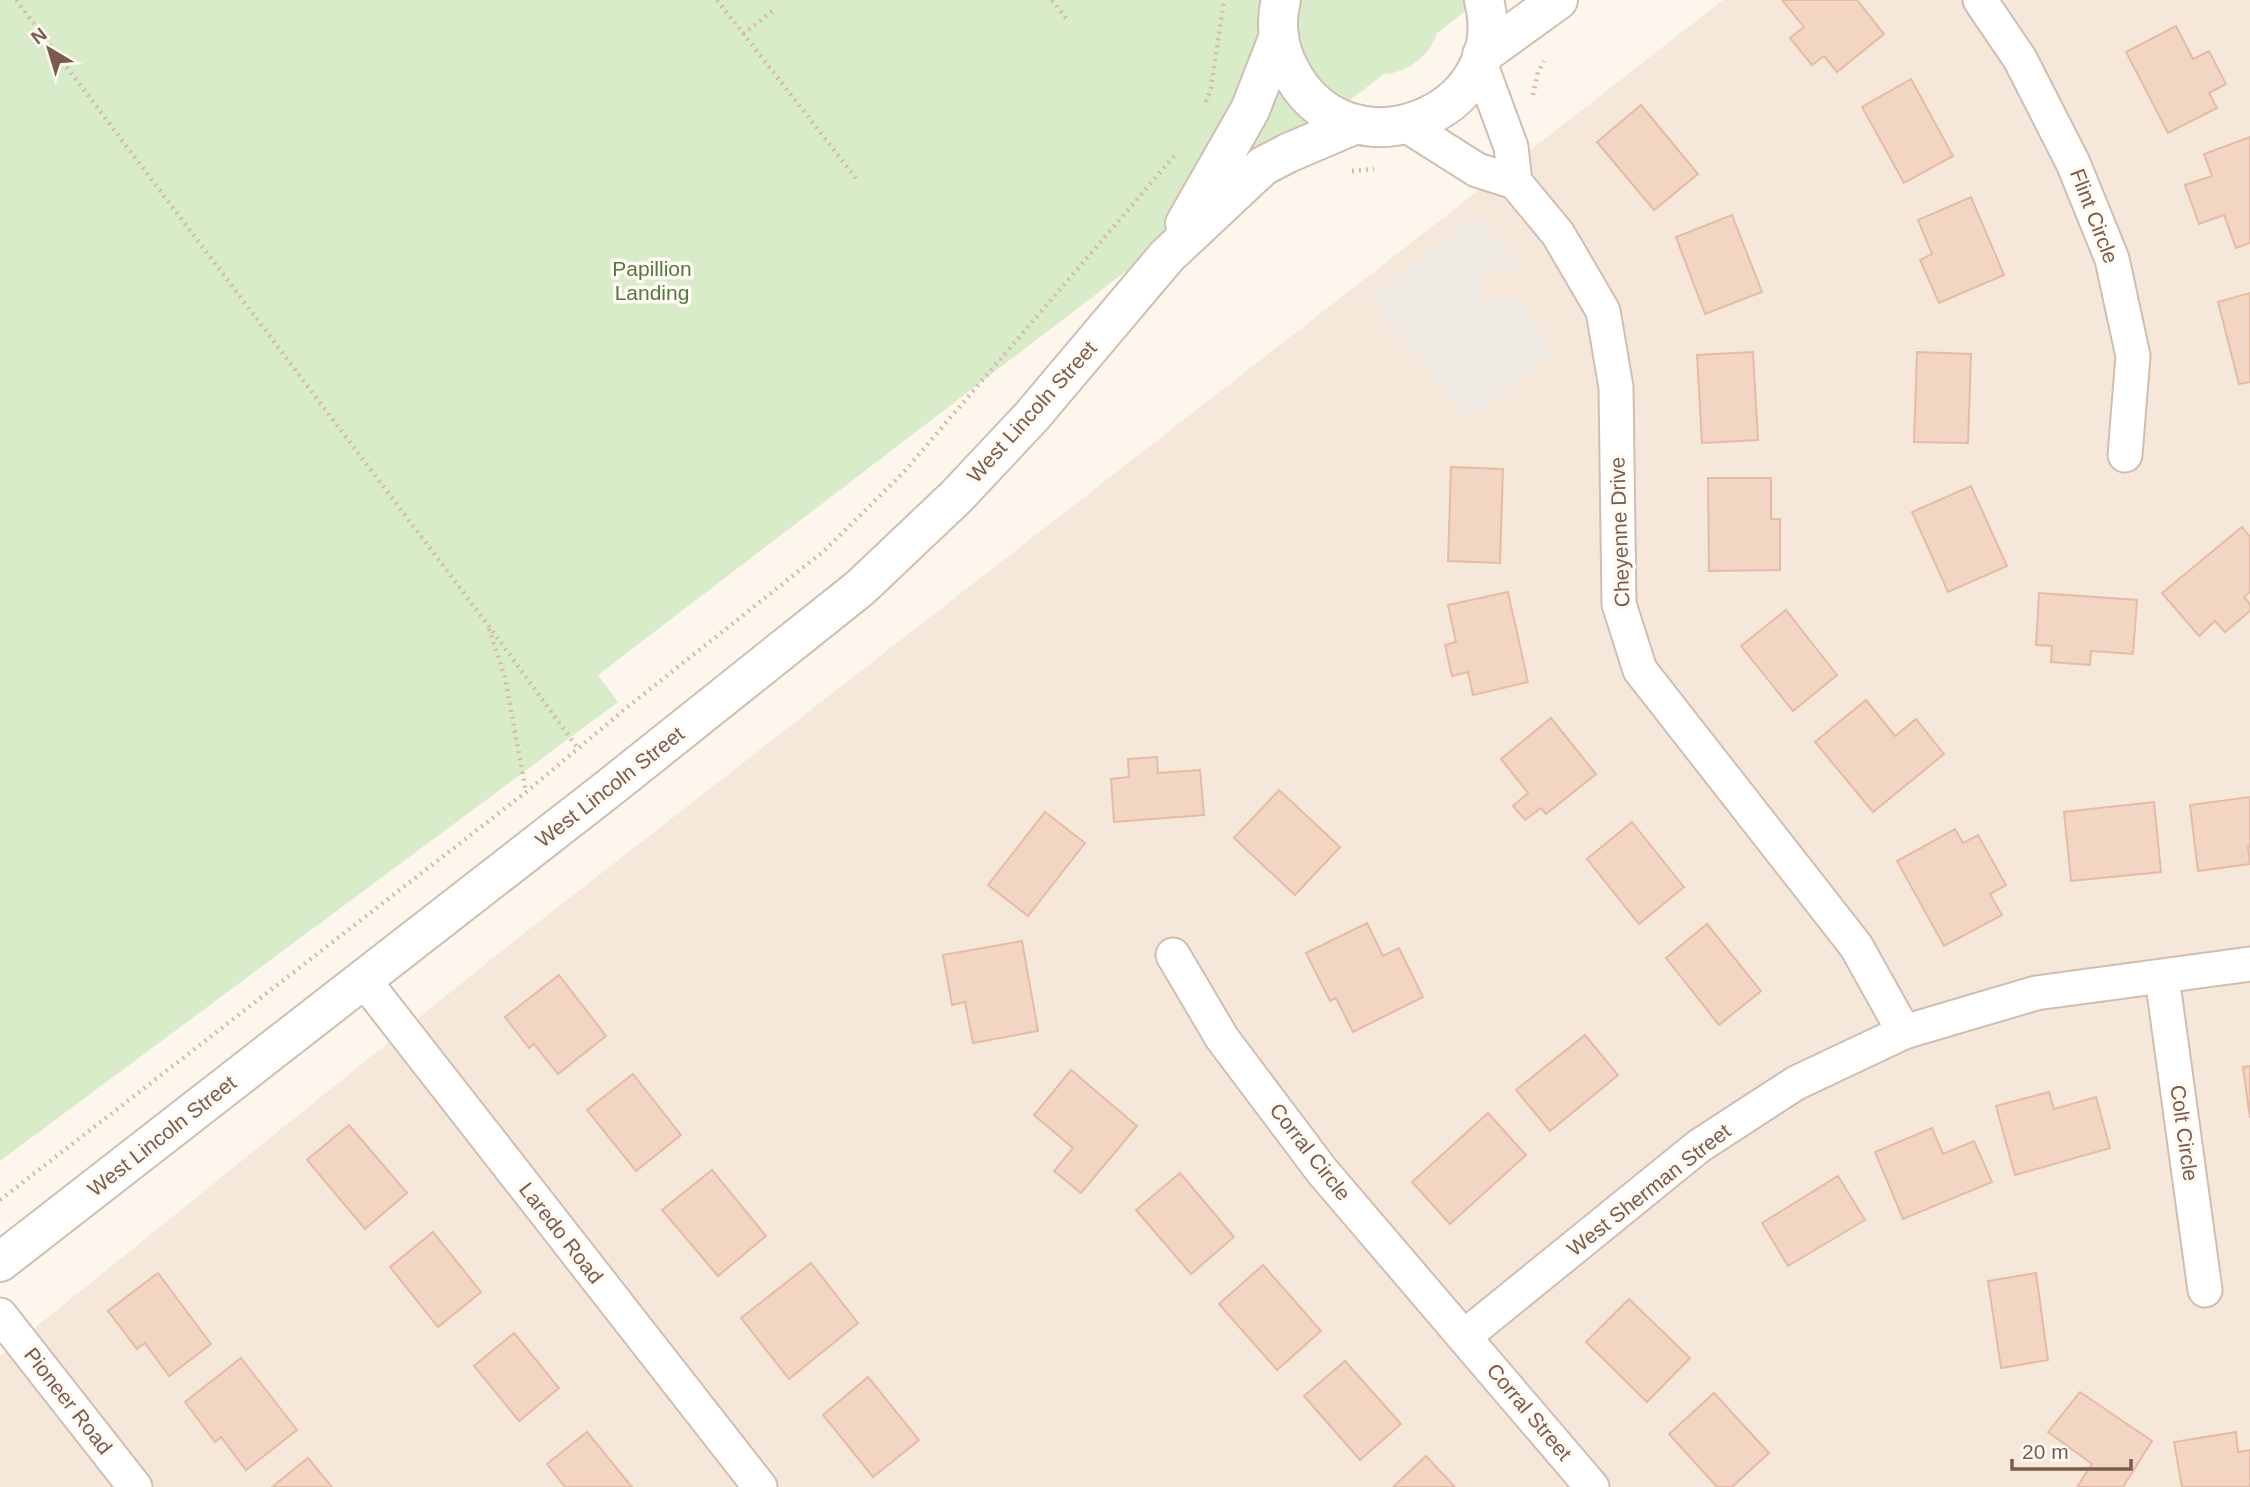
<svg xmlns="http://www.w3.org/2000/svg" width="2250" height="1487" viewBox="0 0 2250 1487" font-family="Helvetica,sans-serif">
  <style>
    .residential { fill: #f5e8da }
    .industrial { fill: #efe9e4 }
    .green { fill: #d8ecc9 }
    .building { fill: #f3d5c3; stroke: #e6bba3; stroke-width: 2 }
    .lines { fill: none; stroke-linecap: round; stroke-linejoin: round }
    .minor-casing { stroke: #d1beb0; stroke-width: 37 }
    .tertiary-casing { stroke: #d1beb0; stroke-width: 42 }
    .path { stroke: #d9b8a5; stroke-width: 4.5; stroke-dasharray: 2 5; stroke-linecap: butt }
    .minor { stroke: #fff; stroke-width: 33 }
    .tertiary { stroke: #fff; stroke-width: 38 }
    .labels { text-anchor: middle; stroke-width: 7; stroke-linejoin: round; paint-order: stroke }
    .street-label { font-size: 21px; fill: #7a5c4d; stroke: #fffaf3 }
    .park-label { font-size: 21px; fill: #537a41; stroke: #fffaf3 }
  </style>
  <rect width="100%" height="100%" fill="#fdf6ec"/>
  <polygon class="residential" points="1723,0 2250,0 2250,1487 0,1487 0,1356 509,945"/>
  <polygon class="industrial" points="1476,215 1522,267 1481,270 1483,300 1518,300 1552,354 1469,419 1370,299"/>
  <path class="green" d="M0,0h1480l-43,33c-7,23 -30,40 -53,41l-786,601 20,27 -618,459z"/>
  <g class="building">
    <polygon points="1782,0 1857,0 1884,34 1837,72 1824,56 1812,65 1790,38 1804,27"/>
    <polygon points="2176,26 2193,59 2209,51 2226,84 2209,93 2217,108 2168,133 2126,52"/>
    <polygon points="1911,79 1953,156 1904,183 1862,107"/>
    <polygon points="1641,105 1698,174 1654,210 1597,142"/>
    <polygon points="2250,137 2250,243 2236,248 2224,215 2199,224 2185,185 2212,176 2204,154"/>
    <polygon points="1971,197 2004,275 1939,303 1920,260 1932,254 1918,220"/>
    <polygon points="1732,215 1762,292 1705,314 1676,237"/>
    <polygon points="2250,293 2250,382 2239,384 2218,302"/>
    <polygon points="1753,352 1758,440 1702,443 1697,355"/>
    <polygon points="1917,352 1971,354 1968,443 1914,442"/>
    <polygon points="1451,467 1503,469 1500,563 1448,561"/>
    <polygon points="1708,478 1771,478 1771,519 1780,519 1780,570 1709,571"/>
    <polygon points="1971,486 2007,566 1948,592 1912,512"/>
    <polygon points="2242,527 2250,537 2250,592 2244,597 2250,604 2250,611 2225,632 2215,621 2199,636 2162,593"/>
    <polygon points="1508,592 1528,682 1473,695 1468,672 1452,676 1445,645 1456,642 1448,605"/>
    <polygon points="2039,593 2137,600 2133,654 2091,651 2090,665 2051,662 2052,646 2036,645"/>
    <polygon points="1786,610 1837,675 1793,711 1741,646"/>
    <polygon points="1866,700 1895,736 1916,719 1944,754 1873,812 1815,742"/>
    <polygon points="1551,718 1596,774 1546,814 1541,808 1525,820 1513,806 1528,793 1501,759"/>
    <polygon points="1157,757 1158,773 1200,770 1204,815 1114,822 1111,779 1129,777 1128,759"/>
    <polygon points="1279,790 1340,847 1295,895 1234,838"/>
    <polygon points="2250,797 2250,847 2248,847 2250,864 2198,871 2190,805"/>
    <polygon points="2154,802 2161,872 2071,881 2064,812"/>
    <polygon points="1045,812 1085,843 1028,916 988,885"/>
    <polygon points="1632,822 1684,887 1639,924 1587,859"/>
    <polygon points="1955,829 1963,843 1978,835 2006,885 1990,894 2002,915 1944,946 1897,861"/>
    <polygon points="1367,923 1383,956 1399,948 1423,997 1353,1032 1336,998 1330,1001 1306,953"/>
    <polygon points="1707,924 1761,991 1719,1025 1666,958"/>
    <polygon points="1022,941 1038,1031 973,1043 965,1002 952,1005 943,955"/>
    <polygon points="559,975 606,1036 558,1074 534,1044 529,1048 505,1017"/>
    <polygon points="1585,1035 1618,1075 1550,1131 1516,1090"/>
    <polygon points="2250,1066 2250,1118 2243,1067"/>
    <polygon points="1071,1070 1137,1126 1081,1193 1054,1171 1073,1148 1034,1115"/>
    <polygon points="633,1074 681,1135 636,1171 587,1110"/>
    <polygon points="2049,1092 2054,1109 2096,1097 2110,1148 2015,1175 1996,1106"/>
    <polygon points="1488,1113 1526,1155 1450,1224 1412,1182"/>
    <polygon points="349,1125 407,1193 365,1229 307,1160"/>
    <polygon points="1932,1128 1943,1154 1974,1141 1992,1182 1903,1219 1875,1152"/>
    <polygon points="712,1170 766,1236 718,1276 662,1210"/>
    <polygon points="1180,1173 1234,1237 1191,1274 1136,1210"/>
    <polygon points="1838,1176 1865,1220 1788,1266 1762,1223"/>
    <polygon points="433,1232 481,1292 438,1327 390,1267"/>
    <polygon points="811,1263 858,1323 789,1379 741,1318"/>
    <polygon points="1263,1265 1321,1331 1277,1370 1219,1304"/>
    <polygon points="158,1273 211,1344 169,1376 145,1343 137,1349 108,1311"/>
    <polygon points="2036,1273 2048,1360 2001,1368 1988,1281"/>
    <polygon points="1629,1299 1690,1358 1647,1402 1586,1342"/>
    <polygon points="514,1333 559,1388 519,1421 474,1366"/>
    <polygon points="241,1358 297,1430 246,1470 221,1437 215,1442 185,1402"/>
    <polygon points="1345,1361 1401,1424 1360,1460 1304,1396"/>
    <polygon points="868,1377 919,1440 873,1477 823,1415"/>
    <polygon points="2080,1392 2152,1441 2123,1487 2077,1487 2092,1464 2048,1432"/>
    <polygon points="1714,1393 1769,1453 1732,1487 1717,1487 1669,1434"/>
    <polygon points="587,1432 632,1487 565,1487 547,1464"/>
    <polygon points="2236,1432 2238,1452 2250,1450 2250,1487 2182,1487 2174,1442"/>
    <polygon points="1426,1456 1455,1487 1393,1487"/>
    <polygon points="308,1458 332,1487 272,1487"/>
  </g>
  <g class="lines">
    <defs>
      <g id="minor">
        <polyline points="1980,0 2020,59 2073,163 2112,259 2133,356 2125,455"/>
        <polyline points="1480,63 1511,147 1515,182 1558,234 1603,311 1616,387 1619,604 1640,670 1856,946 1904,1032"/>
        <polyline points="1406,125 1477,170 1515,182"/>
        <polyline points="1173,955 1222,1038 1322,1171 1592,1487"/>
        <polyline points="2162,977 2205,1290"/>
        <polyline points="363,979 760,1487"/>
        <polyline points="0,1315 135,1487"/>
        <polyline points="1465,1336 1699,1146 1796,1083 1904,1032 2036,993 2250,964"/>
      </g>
      <g id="tertiary">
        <path d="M1281,0c-6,22 -3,47 8,68 56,114 225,47 195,-68"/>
        <polyline points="1482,55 1558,0"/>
        <polyline points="1185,224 1250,110 1279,36"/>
        <polyline points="0,1262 608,789 860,588 956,497 1032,416 1167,256 1263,166 1288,153 1356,124"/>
      </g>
    </defs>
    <use href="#minor" class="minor-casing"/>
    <use href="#tertiary" class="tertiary-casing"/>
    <g class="path">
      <polyline points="16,0 488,625 579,750"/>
      <polyline points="717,0 859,182"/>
      <polyline points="1052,0 1068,21"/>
      <polyline points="743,34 775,9"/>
      <polyline points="1533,95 1538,72 1544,61"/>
      <polyline points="1206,102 1211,88 1224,0"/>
      <polyline points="1352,171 1374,169"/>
      <polyline points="489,629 505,677 526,792"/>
      <polyline points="0,1200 526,792 630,705 824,551 903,473 1175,155"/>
    </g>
    <use href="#minor" class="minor"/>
    <use href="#tertiary" class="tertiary"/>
  </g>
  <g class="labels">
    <g class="street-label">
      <text transform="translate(2094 216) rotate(69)" y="7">Flint Circle</text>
      <text transform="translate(1032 412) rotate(-48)" y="7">West Lincoln Street</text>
      <text transform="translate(1620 532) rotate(-92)" y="7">Cheyenne Drive</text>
      <text transform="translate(610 787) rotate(-38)" y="7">West Lincoln Street</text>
      <text transform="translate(2184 1133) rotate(82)" y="7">Colt Circle</text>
      <text transform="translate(162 1136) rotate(-38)" y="7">West Lincoln Street</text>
      <text transform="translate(1310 1152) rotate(52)" y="7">Corral Circle</text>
      <text transform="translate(1649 1190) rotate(-38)" y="7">West Sherman Street</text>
      <text transform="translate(561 1233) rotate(52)" y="7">Laredo Road</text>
      <text transform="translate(68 1401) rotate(52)" y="7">Pioneer Road</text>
      <text transform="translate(1529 1412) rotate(50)" y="7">Corral Street</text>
    </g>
    <g class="park-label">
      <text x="652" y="276">Papillion<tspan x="652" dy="24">Landing</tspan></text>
    </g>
  </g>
  <g transform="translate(49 49) rotate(322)" stroke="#fffaf3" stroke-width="5" paint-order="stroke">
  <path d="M0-5L12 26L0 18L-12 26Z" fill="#7a5c4d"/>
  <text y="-10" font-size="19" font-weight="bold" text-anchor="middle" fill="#7a5c4d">N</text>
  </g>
  <path d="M2012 1459v10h119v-10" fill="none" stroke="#7a5c4d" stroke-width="3.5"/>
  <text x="2022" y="1459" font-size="21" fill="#7a5c4d" stroke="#fffaf3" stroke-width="5" paint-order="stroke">20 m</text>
</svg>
